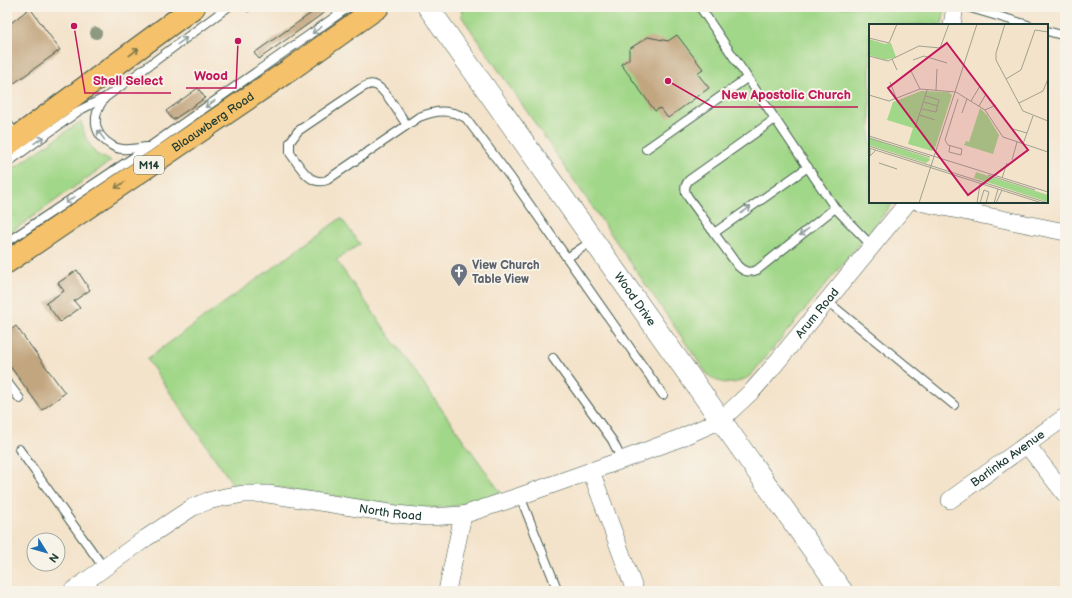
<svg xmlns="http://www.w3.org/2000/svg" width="1072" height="598" viewBox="0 0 1072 598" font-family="'Balsamiq Sans',sans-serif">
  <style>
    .green { fill: #a1d788; stroke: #608a5e }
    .building { fill: #c2a680 }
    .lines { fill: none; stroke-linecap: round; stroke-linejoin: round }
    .service-casing { stroke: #3f564b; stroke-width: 10 }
    .minor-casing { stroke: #3f564b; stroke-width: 18 }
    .tertiary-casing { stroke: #3f564b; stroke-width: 22 }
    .primary-casing { stroke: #3f564b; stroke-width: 24 }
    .service { stroke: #fff; stroke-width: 8 }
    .minor { stroke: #fff; stroke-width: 17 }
    .tertiary { stroke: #fff; stroke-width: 21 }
    .primary { stroke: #f5c16b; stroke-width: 22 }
    .tree { fill: #8d9981 }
    .oneway { stroke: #8f9e9a }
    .oneway2 { stroke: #7f784d }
    .labels { text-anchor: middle; stroke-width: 4; stroke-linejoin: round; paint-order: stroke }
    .shield { fill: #f7f3e8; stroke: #60746a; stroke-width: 1 }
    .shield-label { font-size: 11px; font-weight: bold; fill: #1f3d34 }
    .street-label { font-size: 12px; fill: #1f3d34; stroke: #f7f3e8 }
    .worship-label { font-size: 12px; font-weight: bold; fill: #5b616d; stroke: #f7f3e8; text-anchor: start }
    .inset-road { fill: none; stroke: #9fa18f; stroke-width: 1 }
    .view { fill: #c2185b; fill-opacity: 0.15; stroke: #c2185b; stroke-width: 2 }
    .inset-edge { fill: none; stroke: #1f3d34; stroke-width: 2 }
    .leader { fill: none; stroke: #c2185b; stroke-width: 1.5 }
    .callout-dot { fill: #c2185b; stroke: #f7f3e8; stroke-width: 1.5 }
    .callout-label { font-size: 13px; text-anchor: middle; font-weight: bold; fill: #c2185b; stroke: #f7f3e8; stroke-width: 4; stroke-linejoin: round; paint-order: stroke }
  </style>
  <rect width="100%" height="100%" fill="#f7f3e8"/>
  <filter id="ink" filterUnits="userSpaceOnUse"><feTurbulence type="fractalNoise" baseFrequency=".025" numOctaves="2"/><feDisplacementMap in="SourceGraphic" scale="8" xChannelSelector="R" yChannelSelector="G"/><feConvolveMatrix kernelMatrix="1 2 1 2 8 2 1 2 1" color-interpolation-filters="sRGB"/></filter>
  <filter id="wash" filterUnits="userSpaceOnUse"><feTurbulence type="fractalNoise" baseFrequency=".012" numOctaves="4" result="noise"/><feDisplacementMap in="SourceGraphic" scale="16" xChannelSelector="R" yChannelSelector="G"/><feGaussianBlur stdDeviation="0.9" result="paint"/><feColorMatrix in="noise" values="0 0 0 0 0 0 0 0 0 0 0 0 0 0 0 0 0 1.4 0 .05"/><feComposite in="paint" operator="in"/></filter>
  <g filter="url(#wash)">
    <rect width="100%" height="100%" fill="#f4e3cb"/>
    <g class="green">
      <path d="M461,7h484l-3,18h-72v177h24l-143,173c-15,11 -30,11 -44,-1l-245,-357z"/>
      <polygon points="81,121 86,139 96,154 111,161 7,235 7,173"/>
      <path d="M341,218l19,26 -24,16 165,233c-31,13 -61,17 -95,14l-130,-20 -21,-2 -21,1 -87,-127z"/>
    </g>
    <g id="blocks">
      <g class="building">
        <polygon points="244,7 256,7 248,12"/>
        <polygon points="320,7 325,12 259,59 254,53"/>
        <polygon points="30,8 60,50 13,84 7,74 7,26"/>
        <polygon points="677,35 703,69 697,73 709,88 668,118 660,108 655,111 621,64 629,59 629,49 648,37 668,41"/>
        <polygon points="198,88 205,98 173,120 166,111"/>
        <polygon points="77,270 90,290 74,301 80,308 60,322 46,303 64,291 58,283"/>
        <polygon points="16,326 65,393 42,410 7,362 7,333"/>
      </g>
    </g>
  </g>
  <g filter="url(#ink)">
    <use href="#blocks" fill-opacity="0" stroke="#3f564b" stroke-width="1"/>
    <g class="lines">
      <defs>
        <g id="service">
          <polyline points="700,7 835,208 872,246"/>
          <polyline points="967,7 1028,25"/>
          <polyline points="1047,31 1065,36"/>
          <path d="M104,99c-12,16 -12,34 7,46 3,2 8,4 12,4 8,1 17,-2 25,-2"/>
          <path d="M775,119l-86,61c-5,6 -5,11 -1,17l50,69c6,6 11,7 19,4l78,-62"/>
          <polyline points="7,123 18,136"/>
          <path d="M407,125c-7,-9 -22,-37 -32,-40 -6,-2 -10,1 -15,4l-62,42 -8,11v11c9,12 20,34 37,27l92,-63c18,-7 30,-8 47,1l45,60 152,217"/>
          <polyline points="646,149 747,78"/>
          <polyline points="7,163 80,110 106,97 228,7"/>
          <polyline points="714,233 808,167"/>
          <polyline points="7,242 149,147 349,7"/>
          <polyline points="567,258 592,241"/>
          <polyline points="827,301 954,405"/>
          <polyline points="553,358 612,440 622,460"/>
          <polyline points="7,382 20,399"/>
          <polyline points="19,449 104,568"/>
          <polyline points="520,496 558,591"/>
        </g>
        <g id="minor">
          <polyline points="952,25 955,7"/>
          <polyline points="919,202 1065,232"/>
          <polyline points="1027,445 1065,494"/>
          <polyline points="591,471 635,591"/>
          <path id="s1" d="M950,500l115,-83"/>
          <path id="s2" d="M72,591l74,-53 47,-31 15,-6 17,-4 19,-3h24l128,20 32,3 35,-2 57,-19 102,-36 58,-22 41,-18 32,-30 14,-16 141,-172"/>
          <polyline points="447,591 463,515"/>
        </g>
        <g id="tertiary">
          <path id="s3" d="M428,7l414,584"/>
        </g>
        <g id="primary">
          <polyline points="7,145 194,7"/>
          <path id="s4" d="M7,262l284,-193 87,-62"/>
        </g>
      </defs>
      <use href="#service" class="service-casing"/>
      <use href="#minor" class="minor-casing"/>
      <use href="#tertiary" class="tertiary-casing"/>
      <use href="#primary" class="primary-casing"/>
      <use href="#service" class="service"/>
      <use href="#minor" class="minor"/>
      <use href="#tertiary" class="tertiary"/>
      <use href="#primary" class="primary"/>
    </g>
    <circle class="tree" cx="96" cy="33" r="6"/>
    <defs><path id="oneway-shaft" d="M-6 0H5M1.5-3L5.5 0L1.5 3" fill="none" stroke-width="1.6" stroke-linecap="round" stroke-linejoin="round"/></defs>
    <g class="oneway">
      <use href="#oneway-shaft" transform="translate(317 30) rotate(145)"/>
      <use href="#oneway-shaft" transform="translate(182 41) rotate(-36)"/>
      <use href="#oneway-shaft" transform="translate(210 104) rotate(145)"/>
      <use href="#oneway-shaft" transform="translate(101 135) rotate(-126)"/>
      <use href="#oneway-shaft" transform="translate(39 140) rotate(-35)"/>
      <use href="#oneway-shaft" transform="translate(70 200) rotate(146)"/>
      <use href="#oneway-shaft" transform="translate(746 210) rotate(-35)"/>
      <use href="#oneway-shaft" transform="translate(804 232) rotate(142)"/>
    </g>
    <g class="oneway2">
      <use href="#oneway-shaft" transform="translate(134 52) rotate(-37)"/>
      <use href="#oneway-shaft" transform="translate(120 185) rotate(146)"/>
    </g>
  </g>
  <defs>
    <symbol id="church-pin" viewBox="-11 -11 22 30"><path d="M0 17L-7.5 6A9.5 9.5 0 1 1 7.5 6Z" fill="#6b7280" stroke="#f7f3e8"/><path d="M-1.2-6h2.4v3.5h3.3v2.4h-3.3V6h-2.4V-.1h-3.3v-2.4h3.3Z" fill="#fff"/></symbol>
  </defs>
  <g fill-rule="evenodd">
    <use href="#church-pin" x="449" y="262" width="20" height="27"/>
  </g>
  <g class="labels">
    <rect class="shield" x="134" y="156" width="30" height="18" rx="3"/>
    <g class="shield-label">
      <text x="149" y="169">M14</text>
    </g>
    <g class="street-label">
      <text dy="4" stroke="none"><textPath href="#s4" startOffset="249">Blaauwberg Road</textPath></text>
      <text dy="4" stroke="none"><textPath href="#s3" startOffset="358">Wood Drive</textPath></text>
      <text dy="4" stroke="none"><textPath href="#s2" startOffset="840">Arum Road</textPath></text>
      <text dy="4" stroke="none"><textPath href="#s1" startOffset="71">Barlinka Avenue</textPath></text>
      <text dy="4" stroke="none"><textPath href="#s2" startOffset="348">North Road</textPath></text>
    </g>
    <g class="worship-label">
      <text x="472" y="269">View Church<tspan x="472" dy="14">Table View</tspan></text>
    </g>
  </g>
  <g transform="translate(869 24)">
    <rect width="179" height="179" fill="#f4e3cb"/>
    <path d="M0,15l16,5 6,-1 5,14 -11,3 -16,-5zM52,67l28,1 3,3 -17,53 -3,3 -24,-7 5,-16 -26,-8 6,-18zM111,84l7,7 12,20 -6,19 -29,-9 2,-4 3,1zM0,114l60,20 1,2 -4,3 -57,-18zM107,148l72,23v7l-74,-24z" fill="#a1d788"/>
    <path class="inset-road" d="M136,0l-9,29v7l27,51 25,10M0,14l20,5 8,-19M0,32l19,5 31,-15 21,2 9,-24M23,35l5,11M44,36l11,-4 23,7M42,47l9,18M137,55l15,-9 14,-40 13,2M21,58l7,18M67,66l1,-21M0,71l20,6 31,-12 36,3 29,18 18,27 45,15M102,77l9,-15M55,78l14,4M150,79l24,-12 5,-12M110,82l7,-12M53,85l14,3 3,-12 -13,-4M116,86l11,-5M93,89l5,-14M51,91l15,5M46,104l12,-38M144,105l14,4M0,112l179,56M0,114l61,19M154,120l10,-28M81,121l-1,7 12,3 1,-6 -14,-4 -3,-5 13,-41M0,122l179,57M0,124l173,55M1,124v8l6,-6M143,136l5,-18M10,139l18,6M119,151l47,15M133,154l5,-15M50,179l58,-179M108,179l3,-19M111,179l4,-13 5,2 -3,11M125,179l4,-14M127,179l6,-13"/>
    <path class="view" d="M78,19l81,107 -60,45 -80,-107z"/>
    <rect width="179" height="179" class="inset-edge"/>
  </g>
  <path class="leader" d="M238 41L236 88H186M74 26L85 93H171M668 81L713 107H858"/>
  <g class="callout-dot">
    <circle cx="238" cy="41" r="4"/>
    <circle cx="74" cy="26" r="4"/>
    <circle cx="668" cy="81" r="4"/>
  </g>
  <g class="callout-label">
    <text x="211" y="80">Wood</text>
    <text x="128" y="85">Shell Select</text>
    <text x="786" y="99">New Apostolic Church</text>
  </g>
  <rect width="1072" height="598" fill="none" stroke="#f7f3e8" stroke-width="24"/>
  <g transform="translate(46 552) rotate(127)"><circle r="19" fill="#f7f3e8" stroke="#a1aaa0"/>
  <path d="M0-3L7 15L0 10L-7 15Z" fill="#1f6fb2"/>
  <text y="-6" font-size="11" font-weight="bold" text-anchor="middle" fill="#1f3d34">N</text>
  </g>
</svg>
